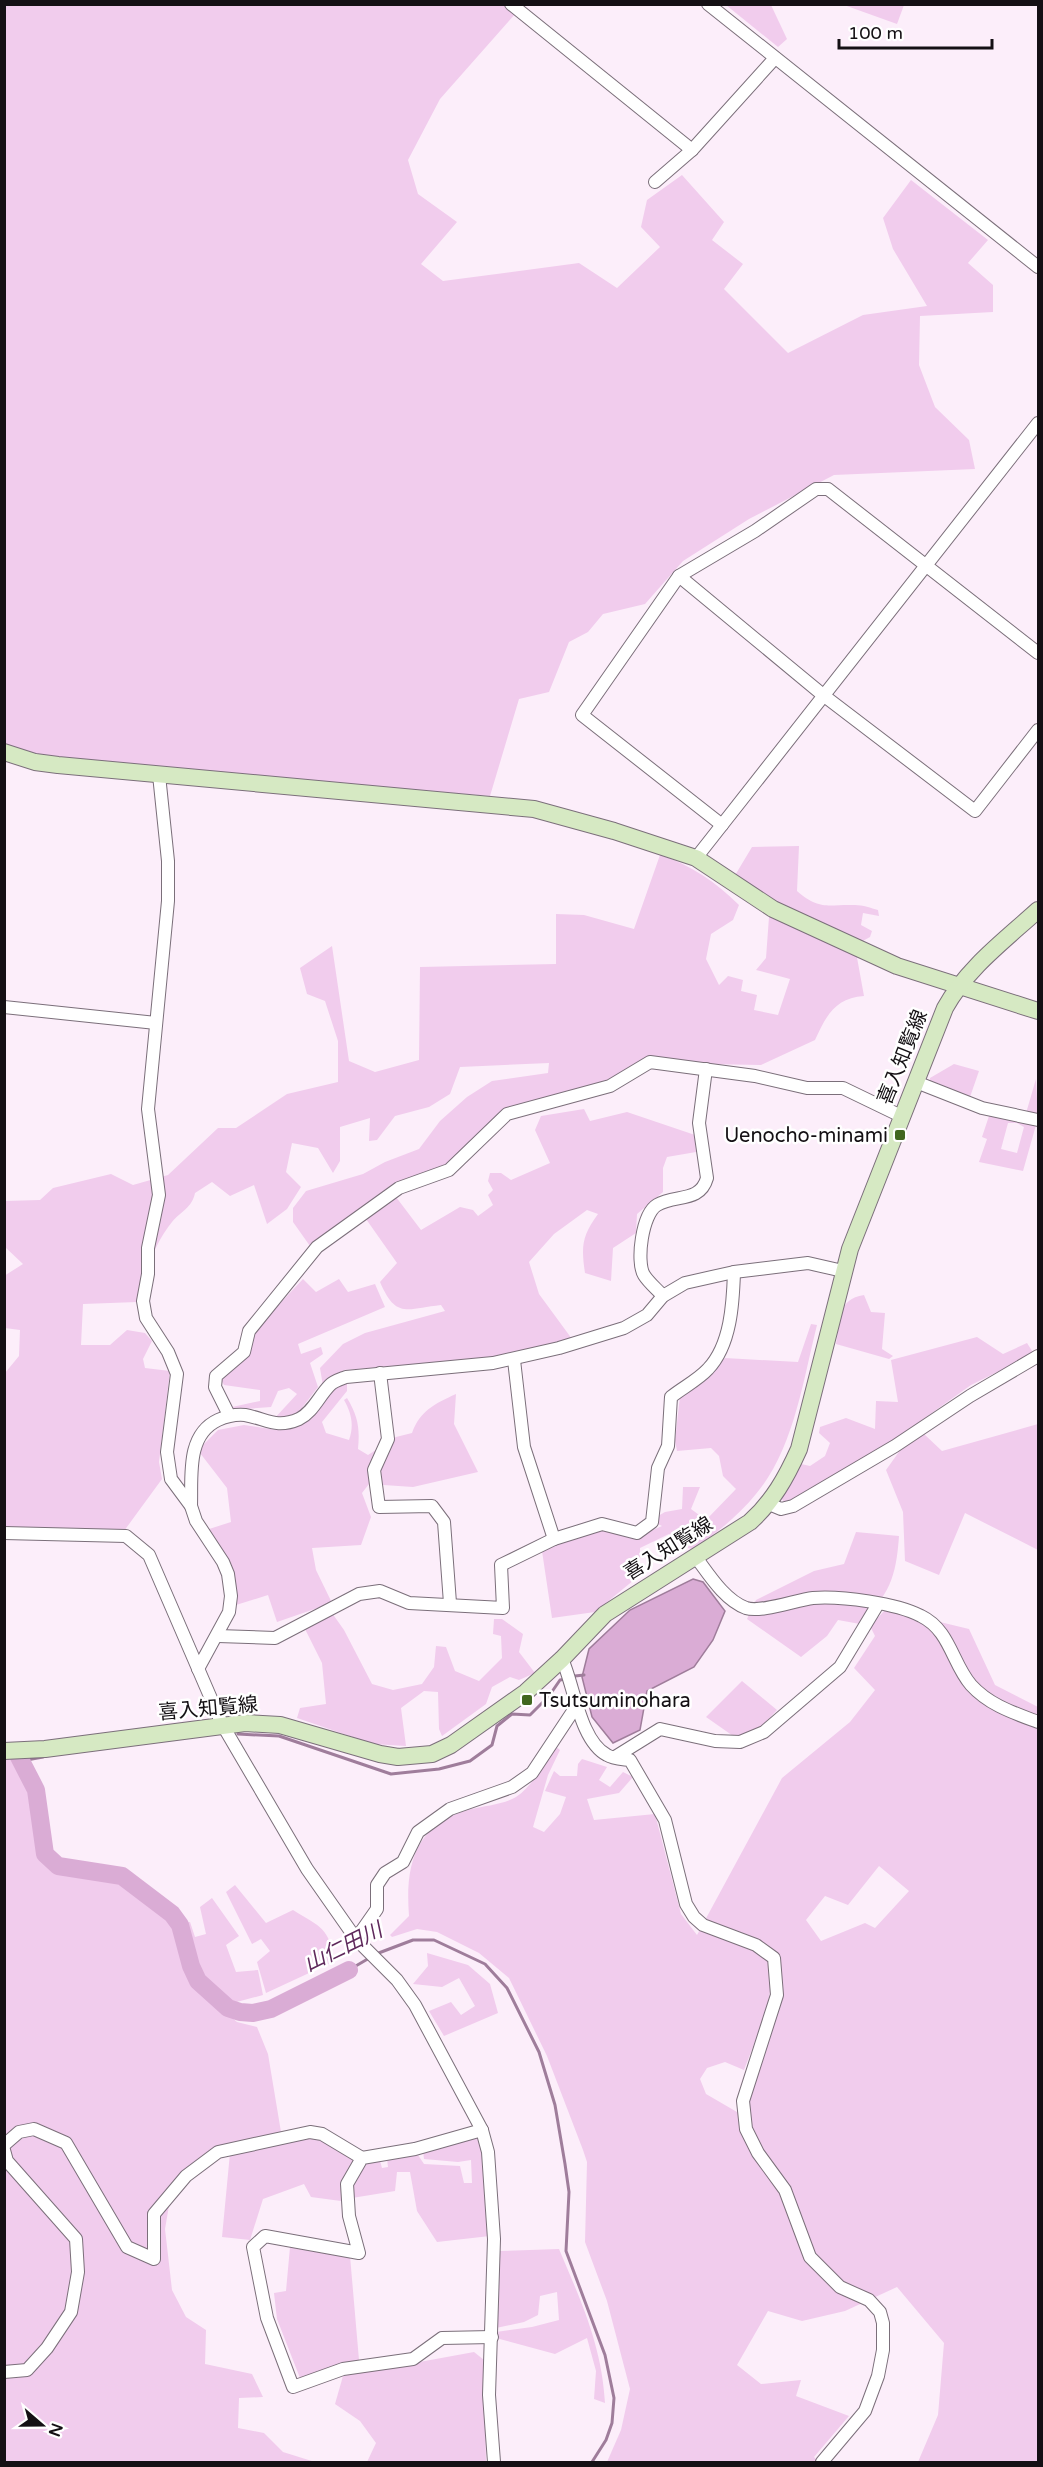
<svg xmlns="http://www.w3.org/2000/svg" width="1043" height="2467" viewBox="0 0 1043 2467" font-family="'Varela Round','Noto Sans JP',sans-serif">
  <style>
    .green { fill: #f1cced; fill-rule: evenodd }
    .water { fill: #daacd5; stroke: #9f7d9b; stroke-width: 1.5 }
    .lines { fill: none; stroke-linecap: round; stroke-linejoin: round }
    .stream { stroke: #9f7d9b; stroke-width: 3 }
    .river { stroke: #daacd5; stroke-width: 18 }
    .street-casing { stroke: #7b6f7a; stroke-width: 14 }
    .secondary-casing { stroke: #7b6f7a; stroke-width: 18 }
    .street { stroke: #fff; stroke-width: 12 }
    .secondary { stroke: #d6e9c3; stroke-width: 16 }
    .poi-dot { fill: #41661f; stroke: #fff; stroke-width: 2 }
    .labels { text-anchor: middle; stroke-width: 5; stroke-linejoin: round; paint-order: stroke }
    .street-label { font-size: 20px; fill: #141014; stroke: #fff }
    .poi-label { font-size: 20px; fill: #141014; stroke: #fff; text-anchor: end }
    .water-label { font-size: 21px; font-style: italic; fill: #5f295c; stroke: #fff }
  </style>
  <rect width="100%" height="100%" fill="#fceefa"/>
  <g class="green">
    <polygon points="4,5 506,5 516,13 440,99 408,160 418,194 457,222 421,264 443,281 579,263 617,288 660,247 641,227 647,200 682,175 724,222 712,240 743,264 724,289 788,353 863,315 927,306 893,249 883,218 911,180 988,240 968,263 993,285 993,312 920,316 919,365 935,407 969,440 975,469 834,475 749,519 683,561 645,604 603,614 588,632 569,642 549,692 519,699 490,796 58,760 5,745"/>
    <polygon points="726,5 771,5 787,39 778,47"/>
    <polygon points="844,5 904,5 897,24"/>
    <path d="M799,846l-2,45c23,20 31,13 58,14 8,0 16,3 23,5l1,6 -16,-3 -2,12 11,6 -2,6 -9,5 -54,-22 -73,-43 18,-30z"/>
    <path d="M660,855c31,10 56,27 79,50l-6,15 -22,14 -5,25 13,26 9,-9 15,4 -2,11 16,4 -3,15 24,5 12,-36 -34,-9 10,-12 3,-41 87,35 8,44c-29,2 -38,20 -49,44l-54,25 -56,-1 -55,-6 -42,24 -81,21 -79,64 -94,51 -44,28 -17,-24v-14l13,-17 57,-17 22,-12 34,-13 21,-28 27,-24 25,-16 56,-8 1,-10 -89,4 -10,27 -21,13 -34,9 -18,24 -8,1 1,-23 -30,9v34l-7,12 -15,-25 -26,-5 -6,29 15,15 -14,22 -20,15 -13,-39 -24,11 -18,-14 -17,11c-3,15 -14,18 -23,29 -18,22 -28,53 -35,80l-54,2 -2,41h29l17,-15 18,3 7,8 -9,18 2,9 25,3 -11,91 3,17 -38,52 -119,-3v-155l14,-17 1,-26 -15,-2 -1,-52 19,-12 -18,-17v-46l35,-1 13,-12 58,-14 22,11 35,-10 50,-47h18l51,-34 51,-12v-41l-13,-40 -18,-7 -7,-26 32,-22 17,115 26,11 44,-12 1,-93 136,-3v-50l28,1 50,14z"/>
    <polygon points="954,1064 979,1071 970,1097 930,1082 930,1078"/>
    <path d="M1036,1079l2,39 -15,53 -44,-9 8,-23 -5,-2 8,-24 34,7zM1008,1123h9l7,4 -7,26 -16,-4z"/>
    <path d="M584,1109l6,12 37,-9 68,23 1,17 -29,5 -4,11v24l-26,22 -1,19 -23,15 -2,33 -26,-8c-4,-27 -3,-37 13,-59l-11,-4 -33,24 -25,28 10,32 33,45 -62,18 -166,13 -21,16 -3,-18 23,-24 22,-11 80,-22 -4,-6c-35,4 -45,14 -61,-23l17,-19 -31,-44 30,-22 25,33 39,-23 13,3 5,6 15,-11 -5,-10 5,-5 -5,-9 2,-8h11l10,7 39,-17 -15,-33 6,-14z"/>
    <polygon points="303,1279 316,1292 339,1279 348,1292 375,1284 385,1307 298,1344 301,1354 321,1347 323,1354 310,1363 318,1387 298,1413 273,1420 297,1394 289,1388 278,1391 271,1407 233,1410 232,1407 260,1401 260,1390 224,1385 220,1378 253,1332"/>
    <path d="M864,1295l7,17 14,1 -3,36 11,7 -4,3 -53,-15c5,-24 1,-45 28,-49z"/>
    <path d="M811,1324l6,1c-14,55 -23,124 -61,169 -18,22 -39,39 -63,55l-11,-2 -13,-13 -29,14v27l-45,37 -43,6 -10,-67 22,-13 21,-2 14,-9 38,10 25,-11 -6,-3 2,-7 7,-4 17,-3 1,-22h17l-9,22 15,11 30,-31 -13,-13 -4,-20 -8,-8 -34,3 -2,-10 5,-45 24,-14 21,-24 73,4z"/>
    <polygon points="977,1337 1003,1354 1027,1343 1034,1354 971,1385 894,1440 785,1503 781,1498 801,1464 810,1466 825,1456 830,1443 819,1433 820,1427 846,1418 875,1429 876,1401 898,1402 891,1360"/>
    <path d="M347,1382v9l-25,31 4,11 23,7c5,-14 3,-26 -5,-40l3,-2c11,18 13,30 11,51l10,6 28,-18 16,-4c8,-22 22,-29 44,-39l-2,30 24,48 -65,15 -44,-3 -7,9 9,24 -10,28 -49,3 4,22 16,33 -55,19 -9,-27 -32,10 -3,-36 -27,-39 25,-8 -4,-34 -27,-35 2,-7 16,-16 26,-5 33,5 34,-11 22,-29z"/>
    <polygon points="1038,1424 1038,1550 965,1513 939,1575 905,1561 903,1512 886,1470 901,1449 924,1434 942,1451"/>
    <path d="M856,1532l43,4c-3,43 -10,58 -39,88l-22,-4 -11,16 -26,21 -54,-38 9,-19 58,-29 30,-7z"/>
    <path d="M886,1609l83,20 26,56 43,22v755h-120l20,-47 6,-72 -47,-56 -52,24 -43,10 -34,-10 -31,54 24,19 40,-4 -5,16 53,20 -35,41 5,5h-212l14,-32 9,-41 -23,-88 -22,-59 2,-80 -4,-12 -36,-94 -38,-78 -30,-25 -42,-21 -20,-3 -25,8 -2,-2 19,-19c-4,-52 6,-92 62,-107 13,-3 33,-5 45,-12 17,-11 29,-35 39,-51l5,4 -12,25 -15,52 11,5 16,-18 6,-17 -21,-6 9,-20 6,5h17l1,-12 4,-5 25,8 -8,13 11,7 13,-15 10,5 -14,16 -32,6 7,21 61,-6 26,100 16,21 85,-157 68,-56 25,-32 -21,-22 21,-32 -5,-10zM879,1866l30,25 -34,37 -10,-5 -44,18 -15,-21 19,-24 23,9zM772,1948l8,14 -7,65 -36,85 -31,-18 -6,-15 7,-11 18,-6 19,8 22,-57 6,-32z"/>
    <polygon points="332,1613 344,1630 372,1684 393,1690 422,1684 434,1667 436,1646 446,1647 455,1671 479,1681 502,1658 501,1636 493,1634 494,1619 502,1619 523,1634 519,1652 535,1673 519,1680 510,1677 492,1687 486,1704 442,1736 439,1729 438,1692 424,1691 401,1708 406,1746 373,1744 297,1718 300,1708 326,1704 322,1663 304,1627"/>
    <path d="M742,1681l35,29c-12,13 -23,25 -41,28l-30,-21z"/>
    <polygon points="4,1755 14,1756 26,1775 40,1855 56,1871 113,1876 176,1924 190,1922 195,1937 206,1934 200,1907 212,1898 239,1936 226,1945 236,1972 258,1970 263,1995 233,2003 229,2015 237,2022 257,2027 268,2054 281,2132 212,2148 172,2188 165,2229 172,2290 186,2317 206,2330 205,2364 252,2374 263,2397 239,2398 238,2428 264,2433 283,2452 315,2462 5,2462"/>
    <path d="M235,1885l31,38 27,-13c29,18 35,17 42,51l-69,32 -9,-31 13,-11 -9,-12 -9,5 -26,-52z"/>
    <polygon points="427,1953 468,1965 490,1984 498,2013 444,2036 429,2011 451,2002 461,2015 475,2006 459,1978 442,1987 413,1984 428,1966"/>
    <polygon points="310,2135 355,2159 343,2180 341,2201 311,2197 304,2184 263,2199 250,2240 222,2237 230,2153"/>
    <polygon points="478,2138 485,2158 490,2236 437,2242 417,2211 410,2172 397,2172 395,2191 352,2198 353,2185 366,2164 380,2161 382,2168 388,2167 387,2159 418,2155 424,2164 460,2166 464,2183 472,2183 471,2160 458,2162 424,2159 423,2151"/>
    <polygon points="290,2247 350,2256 359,2360 300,2378 277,2319 274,2293 286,2291"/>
    <path d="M559,2249c22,52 43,97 46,154l-11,-4 2,-28 -9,-33 -32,16 -59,-16v-6l36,-5 27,-7 -2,-28 -17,4 -2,19 -14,7 -28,6 4,-77z"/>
    <polygon points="474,2352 484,2360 486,2462 367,2462 376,2443 360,2421 335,2404 343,2376"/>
  </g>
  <polygon class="water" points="693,1579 703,1582 725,1611 713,1640 694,1667 647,1691 640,1730 613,1743 592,1717 582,1677 589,1649 630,1610"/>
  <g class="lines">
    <g class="stream">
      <polyline points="575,1676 584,1675"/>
      <polyline points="238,1734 279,1736 391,1774 439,1769 470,1761 492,1745 497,1726 512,1714 530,1715 549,1696 560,1680 566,1679"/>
      <polyline points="21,1761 43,1757"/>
      <polyline points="376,1954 413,1940 434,1940 485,1964 507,1988 539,2052 555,2105 565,2164 569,2192 566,2251 605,2355 614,2398 612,2423 606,2440 592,2462"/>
      <polyline points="349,1970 371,1957"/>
    </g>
    <polyline class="river" points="19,1757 36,1790 45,1854 58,1866 122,1876 172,1914 180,1925 191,1966 198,1981 228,2008 240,2012 253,2013 271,2009 349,1970"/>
    <defs>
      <g id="street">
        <polyline points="511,4 692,150"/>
        <polyline points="708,4 1038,267"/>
        <polyline points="655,182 692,150 775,58"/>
        <polyline points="679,576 823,695 975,811 1038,730"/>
        <polyline points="159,775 168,861 168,901 148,1109 159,1195 148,1248 148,1274 143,1301 146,1318 168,1352 177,1374 167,1452 171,1479 191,1506 196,1521 223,1562 228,1574 231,1596 229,1612 198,1669"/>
        <polyline points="722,825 582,715 679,576 755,531 816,489 828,489 1038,653"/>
        <polyline points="696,858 1038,423"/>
        <polyline points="4,1007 156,1023"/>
        <polyline points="916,1082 982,1108 1038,1120"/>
        <path d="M663,1296c-6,-7 -14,-13 -19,-21 -8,-13 -2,-61 13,-70 18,-11 43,-2 50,-27l-8,-55 7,-54"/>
        <polyline points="514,1360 524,1447 554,1539"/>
        <polyline points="380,1373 388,1439 374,1470 379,1507 432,1506 444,1522 450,1603"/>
        <polyline points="229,1415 215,1387 216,1376 244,1352 249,1331 317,1247 399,1188 449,1170 507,1114 610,1086 650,1062 755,1076 807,1088 843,1088 901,1116"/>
        <polyline points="769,1504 781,1509 793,1506 895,1446 970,1396 1038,1356"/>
        <path d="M191,1506c1,-30 -5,-71 27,-86 9,-4 17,-6 27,-5 22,4 31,14 54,4 14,-7 20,-23 31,-34 4,-4 11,-6 16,-8l147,-14 66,-15 65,-20 23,-13 16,-19 22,-13 49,-11 74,-9 35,8"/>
        <polyline points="4,1533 126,1536 149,1555 222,1724 307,1869 356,1939 397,1980 415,2005 482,2130 488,2152 494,2239 489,2395 494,2462"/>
        <path d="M695,1556c13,17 29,44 51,52 15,5 50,-8 67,-10 29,-2 83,5 108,18 29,14 31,47 50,69 18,20 43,28 67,37"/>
        <path d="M218,1636l57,2 84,-44 21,-3 29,12 94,5 -2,-43 53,-26 48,-15 35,9 15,-11 6,-54 10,-22 3,-49c11,-9 27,-17 37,-28 23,-24 25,-66 26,-97"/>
        <path d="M562,1659c12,26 18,82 45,96 6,4 16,4 23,5l35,60 21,84 8,13 9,8 53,20 18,13 3,37 -34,106 3,28 12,24 27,37 25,67 30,30 29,13 11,12 3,11v27l-5,26 -13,35 -43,51"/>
        <polyline points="615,1757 660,1729 715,1741 740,1742 764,1732 840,1667 878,1604"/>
        <polyline points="356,1939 377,1909 377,1885 385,1873 403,1862 418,1832 450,1809 512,1787 532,1773 577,1705"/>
        <polyline points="482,2130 415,2149 362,2158 347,2184 349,2216 359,2253 265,2236 253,2247 267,2318 293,2387 343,2369 413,2359 442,2338 492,2337"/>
        <polyline points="4,2145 19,2132 34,2129 66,2143 127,2247 154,2259 154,2214 186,2176 218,2152 310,2132 322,2134 362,2158"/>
        <polyline points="4,2150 7,2161 76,2239 78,2272 71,2312 47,2348 27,2370 4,2372"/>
      </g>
      <g id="secondary">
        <polyline points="4,752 35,762 58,765 534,809 614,831 696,858 773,909 897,966 1038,1011"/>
        <path d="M4,1751l41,-2 200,-26 35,2 100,29 18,3 34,-3 19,-9 75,-53 36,-33 43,-45 145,-92c23,-21 36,-44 49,-73l51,-200 95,-241c22,-40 60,-68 93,-98"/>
      </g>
    </defs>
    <use href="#street" class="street-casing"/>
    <use href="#secondary" class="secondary-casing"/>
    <use href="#street" class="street"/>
    <use href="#secondary" class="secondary"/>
  </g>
  <g class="poi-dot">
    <rect x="894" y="1129" width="12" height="12" rx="3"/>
    <rect x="521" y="1694" width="12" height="12" rx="3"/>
  </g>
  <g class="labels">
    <g class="street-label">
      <text transform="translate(902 1057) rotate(-68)" y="7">喜入知覧線</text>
      <text transform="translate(668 1548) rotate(-32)" y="7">喜入知覧線</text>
      <text transform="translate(208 1708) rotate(-5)" y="7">喜入知覧線</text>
    </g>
    <g class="poi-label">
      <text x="888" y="1142">Uenocho-minami</text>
      <text x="539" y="1707" text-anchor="start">Tsutsuminohara</text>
    </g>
    <g class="water-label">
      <text transform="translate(343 1947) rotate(-26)" y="7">山仁田川</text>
    </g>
  </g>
  <rect width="1043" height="2467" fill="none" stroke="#141014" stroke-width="12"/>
  <g transform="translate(42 2425) rotate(110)" stroke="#ffffff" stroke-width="4.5" paint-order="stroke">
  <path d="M0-4.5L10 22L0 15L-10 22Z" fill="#141014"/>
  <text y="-9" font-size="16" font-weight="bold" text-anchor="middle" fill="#141014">N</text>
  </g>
  <path d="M839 39v9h153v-9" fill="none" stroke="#141014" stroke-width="3"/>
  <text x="848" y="39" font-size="18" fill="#141014" stroke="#ffffff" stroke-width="4.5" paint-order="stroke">100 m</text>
</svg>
